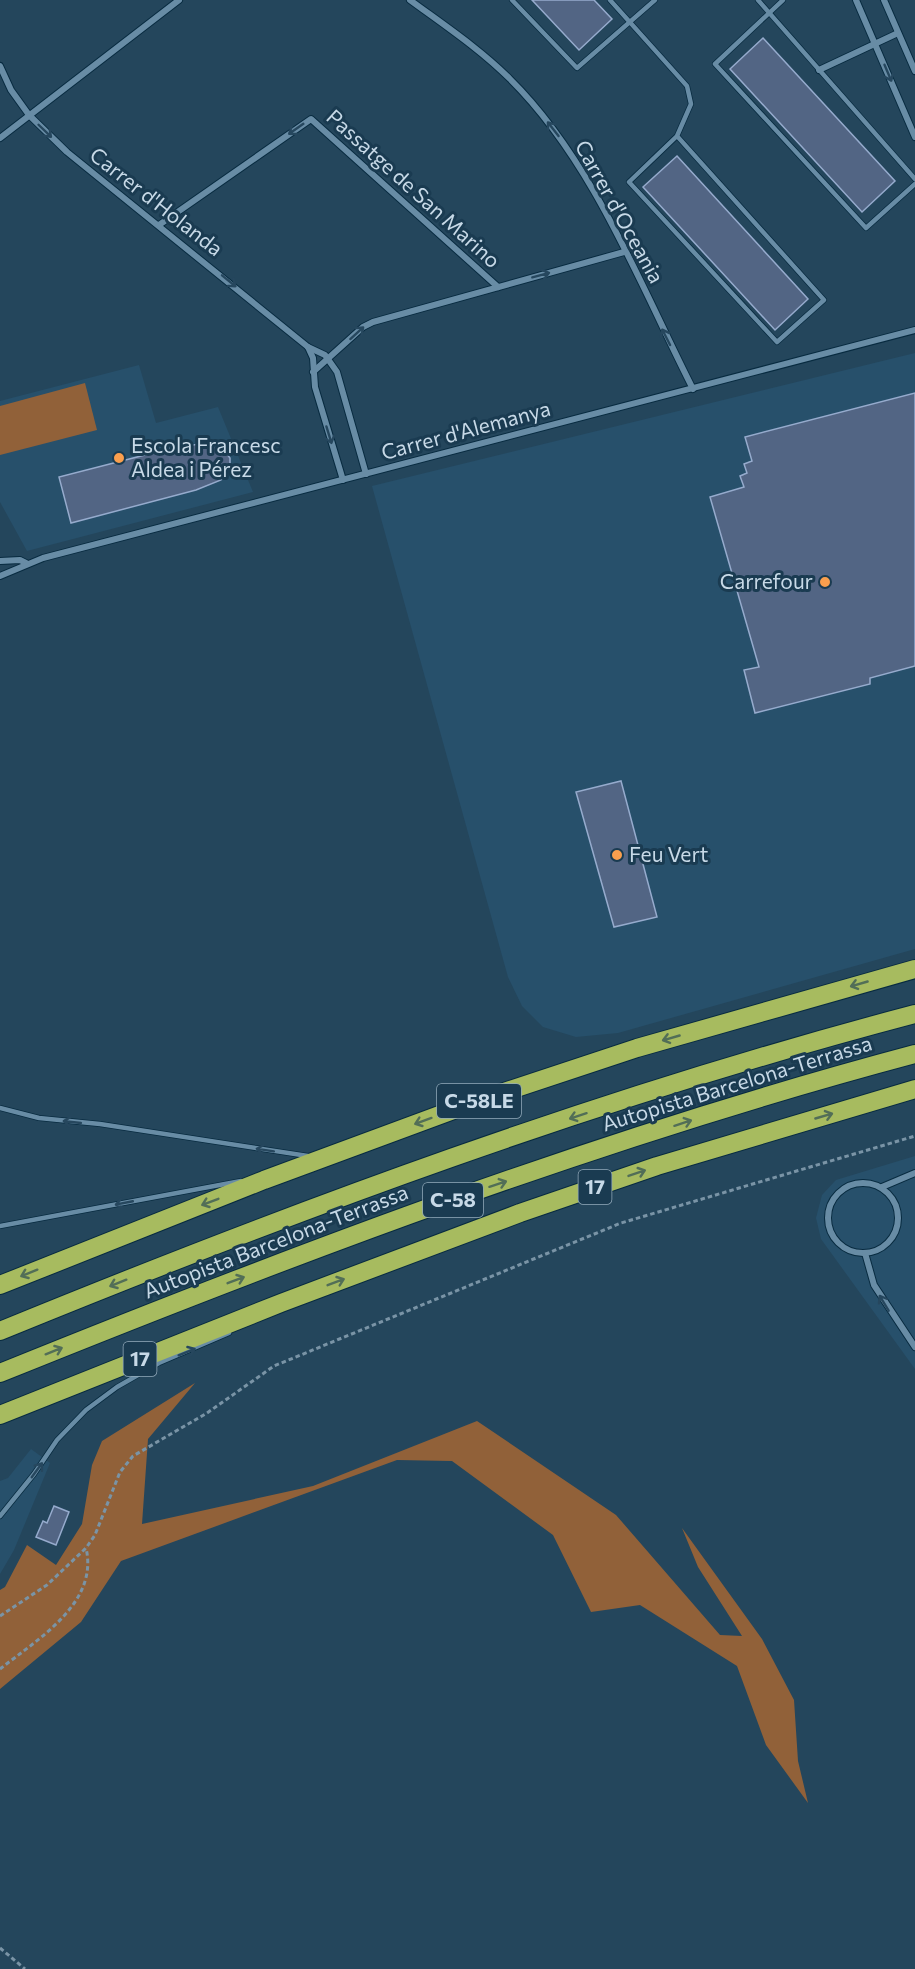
<svg xmlns="http://www.w3.org/2000/svg" width="915" height="1969" viewBox="0 0 915 1969" font-family="Commissioner,sans-serif">
  <style>
    .built { fill: #27506b }
    .green { fill: #916139 }
    .building { fill: #526584; stroke: #96abcd; stroke-width: 1.5 }
    .lines { fill: none; stroke-linecap: round; stroke-linejoin: round }
    .service-casing { stroke: #082b40; stroke-width: 6 }
    .minor-casing { stroke: #082b40; stroke-width: 8 }
    .motorway-casing { stroke: #082b40; stroke-width: 20 }
    .path { stroke: #7a94a6; stroke-width: 3; stroke-dasharray: 4.5 3; stroke-linecap: butt }
    .service { stroke: #688ca5; stroke-width: 4.5 }
    .minor { stroke: #688ca5; stroke-width: 6 }
    .motorway { stroke: #a7bb5f; stroke-width: 18 }
    .oneway { stroke: #26475e }
    .oneway2 { stroke: #526e57 }
    .poi-dot { fill: #fa9f4e; stroke: #1a3b51; stroke-width: 2 }
    .labels { text-anchor: middle; stroke-width: 6; stroke-linejoin: round; paint-order: stroke }
    .shield { fill: #1a3b51; stroke: #93aaba; stroke-width: 1.5 }
    .shield-label { font-size: 20px; font-weight: bold; fill: #c7d9e7 }
    .street-label { font-size: 21px; fill: #c7d9e7; stroke: #1a3b51 }
    .poi-label { font-size: 21px; fill: #c7d9e7; stroke: #1a3b51; text-anchor: start }
  </style>
  <rect width="100%" height="100%" fill="#24465c"/>
  <g class="built">
    <polygon points="915,353 915,949 618,1033 576,1037 543,1027 522,1006 508,977 372,486"/>
    <polygon points="139,365 156,423 218,407 253,492 27,551 0,502 0,401"/>
    <polygon points="915,1156 915,1369 821,1239 816,1218 822,1195 836,1180"/>
    <polygon points="31,1449 50,1463 14,1550 0,1574 0,1481 8,1478"/>
  </g>
  <g class="green">
    <polygon points="85,383 97,430 0,455 0,406"/>
    <polygon points="195,1383 148,1439 142,1524 313,1486 477,1421 616,1515 720,1635 742,1636 698,1567 682,1528 762,1639 794,1700 798,1761 808,1803 766,1745 737,1666 640,1605 591,1612 553,1535 452,1461 397,1460 121,1561 81,1622 0,1689 0,1590 5,1587 27,1545 56,1565 82,1524 92,1465 102,1441"/>
  </g>
  <g class="building">
    <polygon points="532,0 594,0 612,19 579,50"/>
    <polygon points="763,38 895,181 862,212 730,69"/>
    <polygon points="677,156 808,299 775,330 643,187"/>
    <polygon points="915,393 915,666 870,678 870,684 755,713 744,670 759,667 710,497 744,487 740,476 747,473 744,464 752,461 745,437"/>
    <polygon points="211,441 219,444 230,458 230,467 221,480 196,490 71,523 59,477 184,445 185,447"/>
    <polygon points="621,781 657,917 614,927 576,792"/>
    <polygon points="54,1506 69,1512 56,1545 36,1537 43,1521 47,1523"/>
  </g>
  <g class="lines">
    <defs>
      <g id="service">
        <polyline points="512,0 577,68 655,0"/>
        <polyline points="610,0 687,86 691,104 677,136 629,182 777,342 824,300 677,136"/>
        <polyline points="758,0 915,179"/>
        <polyline points="783,0 715,64 866,228 915,184"/>
        <polyline points="0,1108 39,1118 100,1124 308,1156"/>
        <polyline points="0,1226 241,1181"/>
        <polyline points="0,1516 34,1474 57,1440 86,1410 117,1387 159,1363 229,1333"/>
      </g>
      <g id="minor">
        <path d="M410,0c34,25 70,49 100,79 84,83 130,206 183,310"/>
        <polyline points="856,0 915,137"/>
        <polyline points="884,0 915,71"/>
        <polyline points="0,66 11,90 29,115 67,152 308,347 313,358 315,387 343,480"/>
        <polyline points="819,70 898,33"/>
        <polyline points="0,138 179,0"/>
        <polyline points="159,225 311,119 498,287"/>
        <polyline points="308,347 325,355 337,372 366,474"/>
        <polyline points="313,372 363,327 373,322 624,252"/>
        <polyline points="0,561 20,560 26,563"/>
        <polyline points="0,576 43,558 915,330"/>
        <circle cx="863" cy="1218" r="35"/>
        <polyline points="882,1187 915,1173"/>
        <polyline points="865,1253 874,1285 915,1347"/>
      </g>
      <g id="motorway">
        <polyline points="0,1285 264,1180 483,1099 637,1048 915,969"/>
        <path d="M0,1331c298,-122 603,-235 915,-317"/>
        <path d="M0,1373c299,-121 603,-236 915,-319"/>
        <polyline points="0,1415 281,1303 520,1213 657,1166 915,1089"/>
      </g>
    </defs>
    <use href="#service" class="service-casing"/>
    <use href="#minor" class="minor-casing"/>
    <use href="#motorway" class="motorway-casing"/>
    <g class="path">
      <polyline points="0,1616 47,1585 86,1548 95,1535 120,1472 133,1456 207,1413 274,1366 621,1223 915,1136"/>
      <path d="M0,1669c38,-30 99,-66 86,-121"/>
      <polyline points="0,1948 25,1969"/>
    </g>
    <use href="#service" class="service"/>
    <use href="#minor" class="minor"/>
    <use href="#motorway" class="motorway"/>
  </g>
  <defs><path id="oneway-shaft" d="M-6 0H5M1.5-3L5.5 0L1.5 3" fill="none" stroke-width="1.6" stroke-linecap="round" stroke-linejoin="round" transform="scale(1.5)"/></defs>
  <g class="oneway">
    <use href="#oneway-shaft" transform="translate(888 73) rotate(67)"/>
    <use href="#oneway-shaft" transform="translate(296 129) rotate(145)"/>
    <use href="#oneway-shaft" transform="translate(553 129) rotate(-128)"/>
    <use href="#oneway-shaft" transform="translate(45 131) rotate(44)"/>
    <use href="#oneway-shaft" transform="translate(541 275) rotate(-15)"/>
    <use href="#oneway-shaft" transform="translate(229 281) rotate(39)"/>
    <use href="#oneway-shaft" transform="translate(357 333) rotate(-42)"/>
    <use href="#oneway-shaft" transform="translate(666 337) rotate(-117)"/>
    <use href="#oneway-shaft" transform="translate(329 435) rotate(73)"/>
    <use href="#oneway-shaft" transform="translate(72 1122) rotate(-174)"/>
    <use href="#oneway-shaft" transform="translate(265 1150) rotate(-171)"/>
    <use href="#oneway-shaft" transform="translate(124 1203) rotate(169)"/>
    <use href="#oneway-shaft" transform="translate(884 1303) rotate(-121)"/>
    <use href="#oneway-shaft" transform="translate(187 1352) rotate(-22)"/>
    <use href="#oneway-shaft" transform="translate(37 1470) rotate(-54)"/>
  </g>
  <g class="oneway2">
    <use href="#oneway-shaft" transform="translate(859 984) rotate(164)"/>
    <use href="#oneway-shaft" transform="translate(671 1038) rotate(164)"/>
    <use href="#oneway-shaft" transform="translate(578 1116) rotate(162)"/>
    <use href="#oneway-shaft" transform="translate(824 1116) rotate(-16)"/>
    <use href="#oneway-shaft" transform="translate(423 1121) rotate(160)"/>
    <use href="#oneway-shaft" transform="translate(683 1123) rotate(-18)"/>
    <use href="#oneway-shaft" transform="translate(637 1173) rotate(-19)"/>
    <use href="#oneway-shaft" transform="translate(498 1184) rotate(-18)"/>
    <use href="#oneway-shaft" transform="translate(210 1202) rotate(159)"/>
    <use href="#oneway-shaft" transform="translate(29 1273) rotate(158)"/>
    <use href="#oneway-shaft" transform="translate(236 1280) rotate(-21)"/>
    <use href="#oneway-shaft" transform="translate(336 1282) rotate(-21)"/>
    <use href="#oneway-shaft" transform="translate(118 1283) rotate(158)"/>
    <use href="#oneway-shaft" transform="translate(54 1351) rotate(-22)"/>
  </g>
  <g class="poi-dot">
    <circle cx="119" cy="458" r="6"/>
    <circle cx="825" cy="582" r="6"/>
    <circle cx="617" cy="855" r="6"/>
  </g>
  <g class="labels">
    <g class="shield">
      <rect x="437" y="1084" width="84" height="34" rx="4.5"/>
      <rect x="578.5" y="1170" width="33" height="34" rx="4.5"/>
      <rect x="423" y="1183" width="60" height="34" rx="4.5"/>
      <rect x="123.5" y="1342" width="33" height="34" rx="4.5"/>
    </g>
    <g class="shield-label">
      <text x="479" y="1108">C-58LE</text>
      <text x="595" y="1194">17</text>
      <text x="453" y="1207">C-58</text>
      <text x="140" y="1366">17</text>
    </g>
    <g class="street-label">
      <text transform="translate(413 189) rotate(42)" y="7">Passatge de San Marino</text>
      <text transform="translate(156 202) rotate(38)" y="7">Carrer d'Holanda</text>
      <text transform="translate(619 212) rotate(61)" y="7">Carrer d'Oceania</text>
      <text transform="translate(466 431) rotate(-15)" y="7">Carrer d'Alemanya</text>
      <text transform="translate(737 1084) rotate(-17)" y="7">Autopista Barcelona-Terrassa</text>
      <text transform="translate(276 1242) rotate(-21)" y="7">Autopista Barcelona-Terrassa</text>
    </g>
    <g class="poi-label">
      <text x="131" y="453">Escola Francesc<tspan x="131" dy="24">Aldea i Pérez</tspan></text>
      <text x="813" y="589" text-anchor="end">Carrefour</text>
      <text x="629" y="862">Feu Vert</text>
    </g>
  </g>
</svg>
